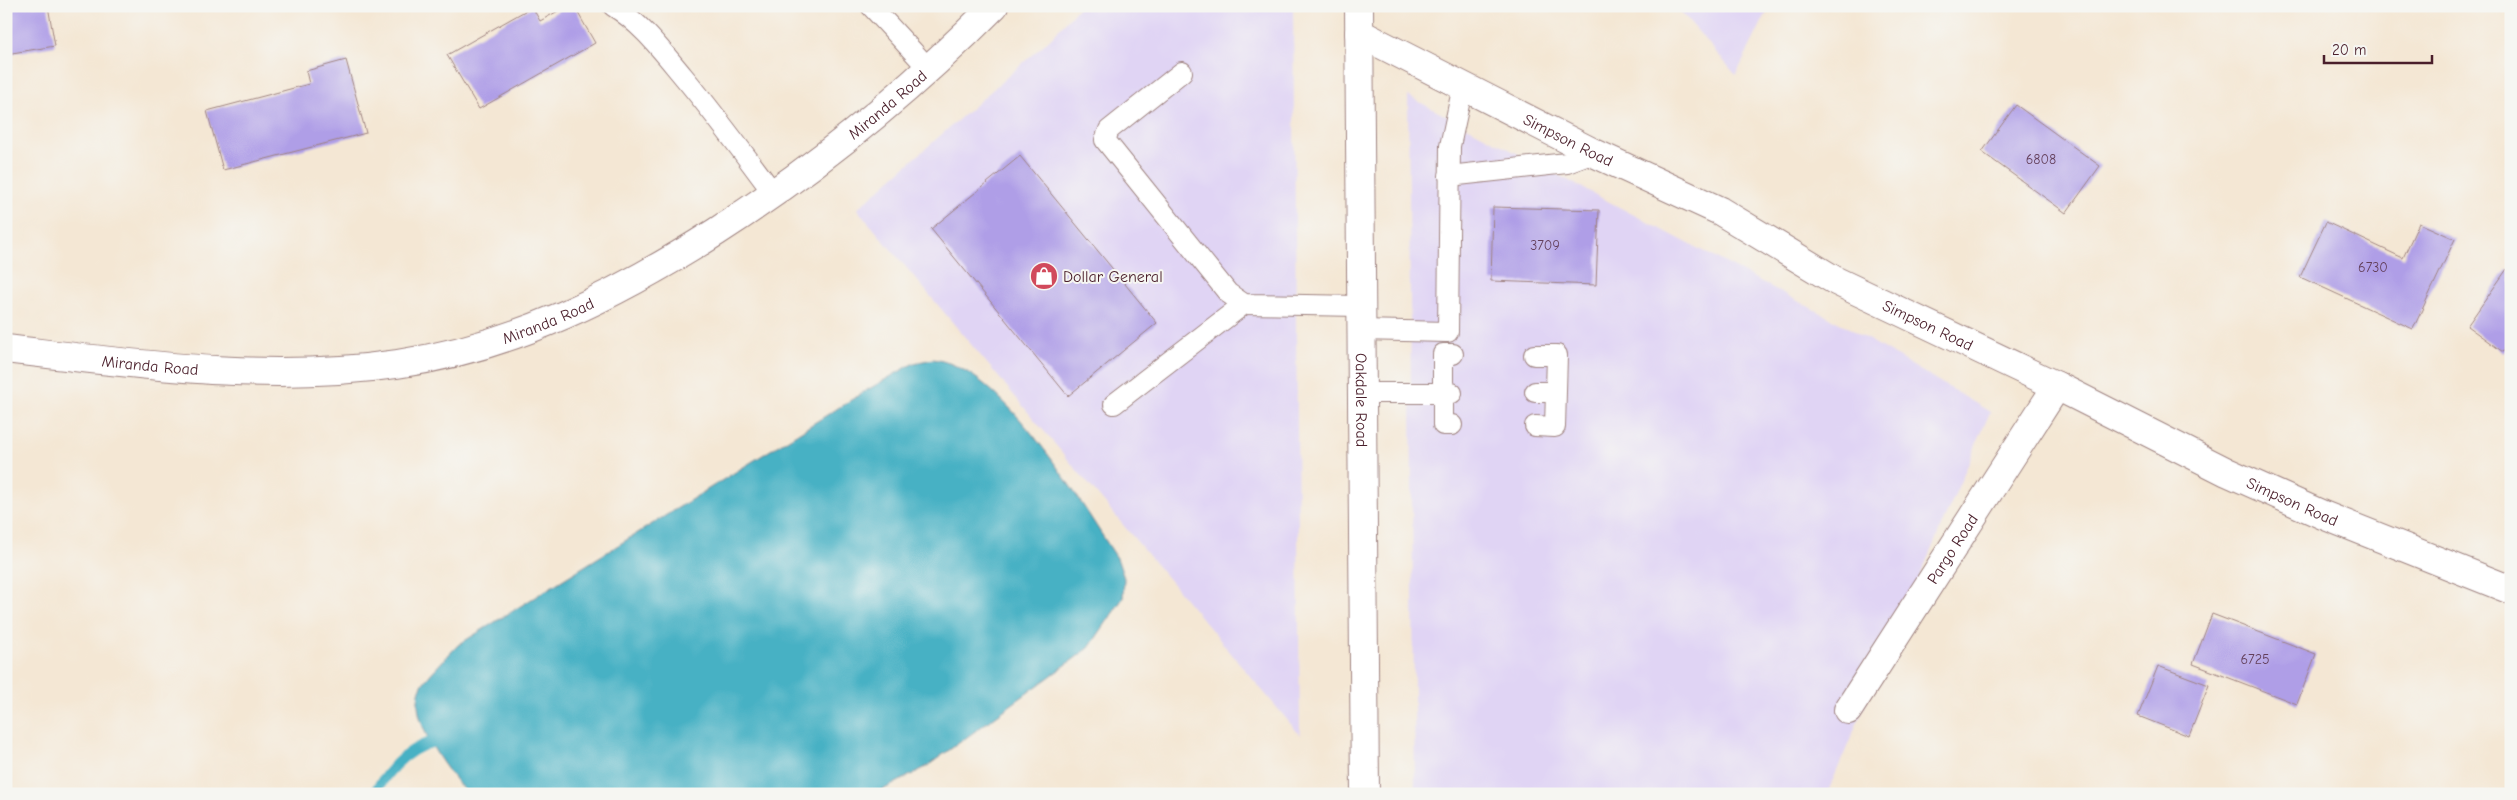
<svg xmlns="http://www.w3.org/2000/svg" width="2517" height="800" viewBox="0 0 2517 800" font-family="'Comic Neue',sans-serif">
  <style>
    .built { fill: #e0d4f4 }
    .water { fill: #46b1c4; stroke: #486878 }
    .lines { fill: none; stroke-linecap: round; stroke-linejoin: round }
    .stream { stroke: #46b1c4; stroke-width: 11 }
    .building { fill: #af9ee7 }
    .service-casing { stroke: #9f8380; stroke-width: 22 }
    .minor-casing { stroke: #9f8380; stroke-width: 30 }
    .secondary-casing { stroke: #9f8380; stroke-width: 30 }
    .service { stroke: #fff; stroke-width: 20 }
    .minor { stroke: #fff; stroke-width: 28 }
    .secondary { stroke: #fff; stroke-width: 28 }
    .labels { text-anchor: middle; stroke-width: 4; stroke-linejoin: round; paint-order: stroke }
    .number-label { font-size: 14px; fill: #633f5a }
    .street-label { font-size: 16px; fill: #4a1f2b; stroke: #f6f6f2 }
    .poi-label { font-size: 16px; fill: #4a1f2b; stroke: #f6f6f2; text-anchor: start }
  </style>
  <rect width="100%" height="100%" fill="#f6f6f2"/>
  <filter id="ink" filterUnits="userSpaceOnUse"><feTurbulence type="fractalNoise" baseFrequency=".02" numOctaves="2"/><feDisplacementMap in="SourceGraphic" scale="10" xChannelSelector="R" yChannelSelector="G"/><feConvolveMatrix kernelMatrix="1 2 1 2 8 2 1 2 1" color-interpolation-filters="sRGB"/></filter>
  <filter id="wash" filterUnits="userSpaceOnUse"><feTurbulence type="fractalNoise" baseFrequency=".0096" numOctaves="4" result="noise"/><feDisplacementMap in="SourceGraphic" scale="20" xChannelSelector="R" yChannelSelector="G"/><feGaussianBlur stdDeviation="1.12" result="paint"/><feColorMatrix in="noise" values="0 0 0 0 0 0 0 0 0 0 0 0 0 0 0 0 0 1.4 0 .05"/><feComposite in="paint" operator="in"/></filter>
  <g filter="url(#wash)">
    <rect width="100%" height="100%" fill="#f4e7d4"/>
    <g class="built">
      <polygon points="1080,6 1293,6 1300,735 857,209 1048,41"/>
      <polygon points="1676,6 1770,6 1736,75"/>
      <polygon points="1408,96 1849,328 1990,412 1827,794 1415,794"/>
    </g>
    <path class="water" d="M933,359c71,9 146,142 184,199l7,20 -1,20 -34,50 -163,119 -51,27h-408c-21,-25 -65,-80 -43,-112 10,-13 23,-25 34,-37l409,-255 47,-27z"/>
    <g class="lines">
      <path class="stream" d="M374,794c15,-27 39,-52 71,-54"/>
    </g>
    <g id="blocks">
      <g class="building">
        <polygon points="6,6 48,6 55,46 6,54"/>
        <polygon points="567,6 574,6 595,43 479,109 447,55 532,7 540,21"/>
        <polygon points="346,60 366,133 223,170 207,111 309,84 306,71"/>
        <polygon points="2016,105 2100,166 2066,213 1982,152"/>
        <polygon points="1020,156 1157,323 1068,396 931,229"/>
        <polygon points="1493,207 1599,210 1596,285 1491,281"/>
        <polygon points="2326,222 2403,258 2419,223 2455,239 2413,329 2300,277"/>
        <polygon points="2507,269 2511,272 2511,341 2503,352 2467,326"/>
        <polygon points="2212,614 2316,654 2297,704 2193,664"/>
        <polygon points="2158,666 2209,685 2189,736 2138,716"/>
      </g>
    </g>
  </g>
  <g filter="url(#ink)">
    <use href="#blocks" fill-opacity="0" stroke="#9f8380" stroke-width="1"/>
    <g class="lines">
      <defs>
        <g id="service">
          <path d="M613,6c28,17 49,45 70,70 32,38 61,78 91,118"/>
          <polyline points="871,6 929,69"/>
          <polyline points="1182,72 1109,130 1105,140 1228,293 1244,304 1360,306"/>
          <polyline points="1449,176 1567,163 1594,153"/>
          <polyline points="1360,330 1448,332 1450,146 1463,86"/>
          <polyline points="1534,355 1557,355 1555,427 1535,426"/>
          <polyline points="1535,392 1555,392"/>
          <polyline points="1361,393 1443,393 1443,425 1452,425"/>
          <polyline points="1452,393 1443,393 1443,354 1453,354"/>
          <polyline points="1114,404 1244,304"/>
        </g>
        <g id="minor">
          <path id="s1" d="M1359,33l235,120 126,58 116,70 221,105 170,86 96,43 188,75"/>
          <path id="s2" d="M6,349c129,15 261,34 391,15 117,-17 220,-69 319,-132 101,-65 193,-140 278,-226"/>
          <path id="s3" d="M1848,710l209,-324"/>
        </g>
        <g id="secondary">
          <path id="s4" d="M1359,6l6,788"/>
        </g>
      </defs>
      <use href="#service" class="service-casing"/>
      <use href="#minor" class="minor-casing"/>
      <use href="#secondary" class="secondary-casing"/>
      <use href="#service" class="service"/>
      <use href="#minor" class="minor"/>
      <use href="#secondary" class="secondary"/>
    </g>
  </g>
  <defs>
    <symbol id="shop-disc" viewBox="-11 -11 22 22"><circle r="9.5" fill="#d1495b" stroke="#f6f6f2"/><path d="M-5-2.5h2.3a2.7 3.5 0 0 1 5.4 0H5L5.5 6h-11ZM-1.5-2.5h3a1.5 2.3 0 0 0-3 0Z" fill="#fff"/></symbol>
  </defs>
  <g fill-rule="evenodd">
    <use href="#shop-disc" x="1028" y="260" width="32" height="32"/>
  </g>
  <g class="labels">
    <g class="number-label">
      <text x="2041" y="164">6808</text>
      <text x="1545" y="250">3709</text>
      <text x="2373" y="272">6730</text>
      <text x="2255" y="664">6725</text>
    </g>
    <g class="street-label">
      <text dy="6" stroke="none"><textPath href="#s2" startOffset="954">Miranda Road</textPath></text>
      <text dy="6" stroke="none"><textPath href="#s1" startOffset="235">Simpson Road</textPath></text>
      <text dy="6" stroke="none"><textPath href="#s2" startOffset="550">Miranda Road</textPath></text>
      <text dy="6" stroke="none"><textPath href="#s1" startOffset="640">Simpson Road</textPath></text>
      <text dy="6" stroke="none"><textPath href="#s2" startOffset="145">Miranda Road</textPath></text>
      <text dy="6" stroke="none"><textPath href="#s4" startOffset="394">Oakdale Road</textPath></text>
      <text dy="6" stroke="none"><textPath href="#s1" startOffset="1045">Simpson Road</textPath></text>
      <text dy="6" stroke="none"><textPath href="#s3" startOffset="192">Pargo Road</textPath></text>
    </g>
    <g class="poi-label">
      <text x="1063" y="282">Dollar General</text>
    </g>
  </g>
  <rect width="2517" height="800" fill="none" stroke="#f6f6f2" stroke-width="25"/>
  <path d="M2324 55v8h108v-8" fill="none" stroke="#4a1f2b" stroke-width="2.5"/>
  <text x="2332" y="55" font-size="15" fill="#4a1f2b" stroke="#f6f6f2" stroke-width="4" paint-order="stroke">20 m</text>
</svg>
